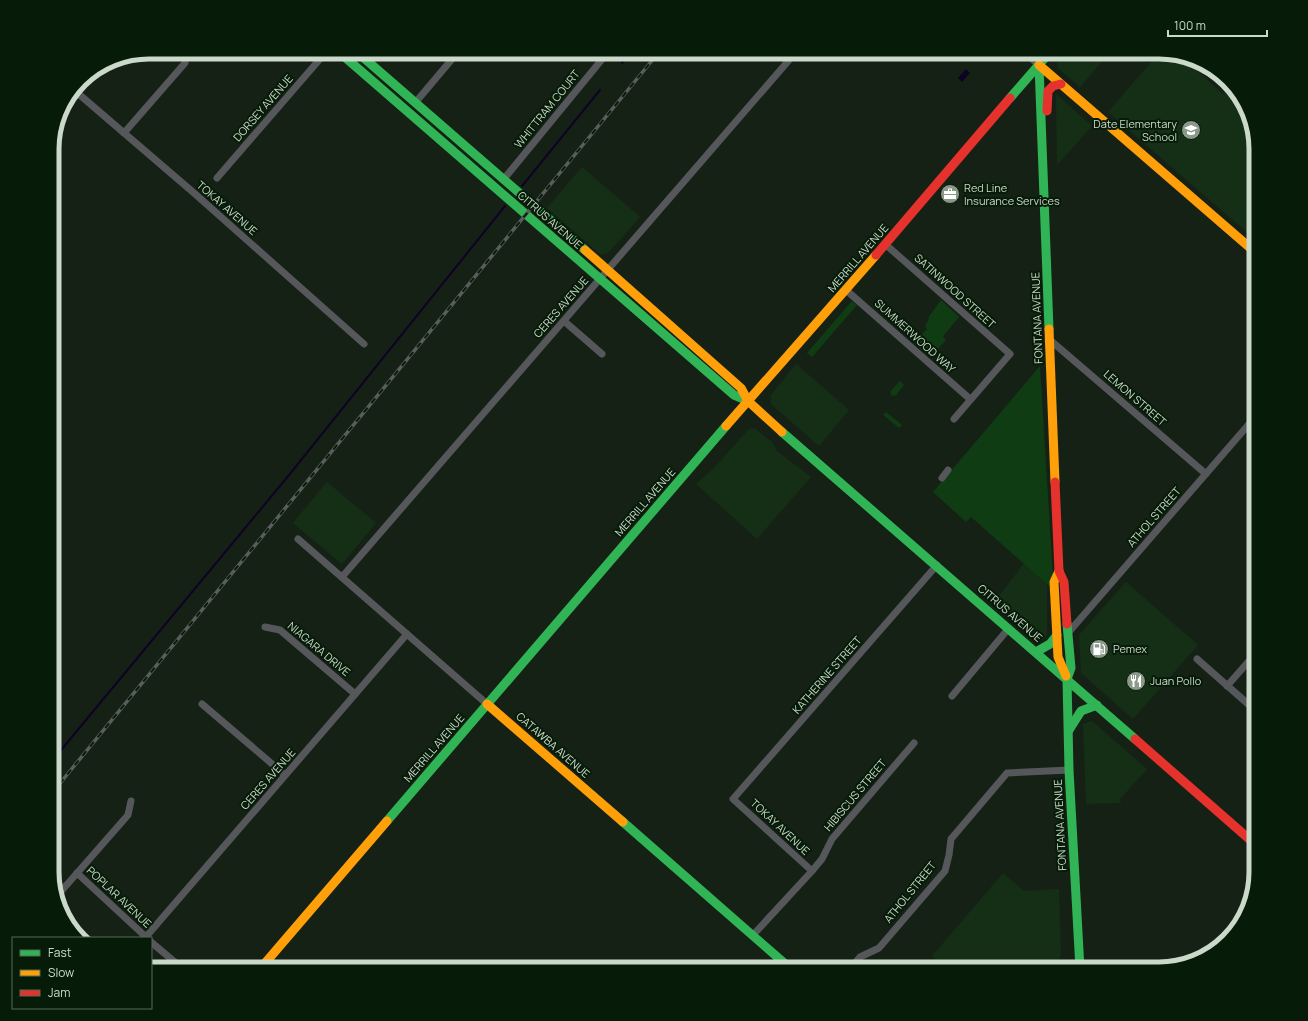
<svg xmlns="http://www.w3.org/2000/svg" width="1308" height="1021" viewBox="0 0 1308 1021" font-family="Manrope,sans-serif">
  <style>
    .built { fill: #152f16 }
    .green { fill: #103c14 }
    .water { fill: #0f0325 }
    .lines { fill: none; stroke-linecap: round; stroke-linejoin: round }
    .stream { stroke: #0f0325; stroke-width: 2 }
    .street { stroke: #55575b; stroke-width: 7 }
    .fast { stroke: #30b455; stroke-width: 9 }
    .slow { stroke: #ff9f0a; stroke-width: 9 }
    .jam { stroke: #e5322d; stroke-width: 9 }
    .rail-casing { stroke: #595d5c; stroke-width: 3.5 }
    .rail { stroke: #071c08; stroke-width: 2; stroke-dasharray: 6; stroke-linecap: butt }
    .labels { text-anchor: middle; stroke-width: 4; stroke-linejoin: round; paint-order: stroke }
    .street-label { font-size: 11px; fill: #cbd9cb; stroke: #071c08 }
    .poi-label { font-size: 11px; fill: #cbd9cb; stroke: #071c08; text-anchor: start }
    .rim { fill: none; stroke: #cbd9cb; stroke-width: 5 }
  </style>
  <rect width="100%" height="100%" fill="#152115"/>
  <g class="built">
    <polygon points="1066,52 1110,52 1080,87 1058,68 1057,63"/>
    <polygon points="1160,52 1179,55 1223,94 1230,86 1246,106 1256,149 1256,240 1108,112"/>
    <polygon points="1056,95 1057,95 1092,126 1057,165"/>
    <polygon points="582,167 640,217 609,252 605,254 600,254 547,208"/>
    <polygon points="796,364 849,410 819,446 771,404 771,395"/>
    <polygon points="751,428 756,429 772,442 777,451 811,477 757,539 696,484 714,468 747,431"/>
    <polygon points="327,482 376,523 342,564 293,523"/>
    <polygon points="1024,563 1047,584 1047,636 1043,640 1040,639 996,600"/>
    <polygon points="1126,582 1198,645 1133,719 1081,673 1079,635"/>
    <polygon points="1092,721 1147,769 1120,799 1121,803 1086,804 1083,724"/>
    <polygon points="1003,873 1024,891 1059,889 1061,956 1050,969 947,969 932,956"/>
  </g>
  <g class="green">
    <polygon points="941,300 959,317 943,336 946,340 932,355 931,358 914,343 927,329 925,326 929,319 928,318"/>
    <polygon points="852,301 857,305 812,357 807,353"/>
    <polygon points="1040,366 1053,577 1049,586 971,517 966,522 933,492"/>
    <polygon points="900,381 904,385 896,395 892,396 890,392"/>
    <polygon points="886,412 902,425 899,428 883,415"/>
  </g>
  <polygon class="water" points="966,69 970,73 962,82 958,78"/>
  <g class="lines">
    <g class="stream">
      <polyline points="622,63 631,52"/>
      <polyline points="522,186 600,90"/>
      <polyline points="52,761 289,475 505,206"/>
    </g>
    <g class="street">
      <polyline points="1024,52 1039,65"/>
      <polyline points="74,90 194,193 364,344"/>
      <polyline points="415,103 458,52"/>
      <polyline points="124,133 185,63"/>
      <polyline points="217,178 326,52"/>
      <polyline points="503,180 608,52"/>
      <polyline points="885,244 1010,354 954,419"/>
      <polyline points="846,290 970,399"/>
      <polyline points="564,321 602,354"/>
      <polyline points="1050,340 1206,474"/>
      <polyline points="942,478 948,470"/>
      <polyline points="298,539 487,704"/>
      <polyline points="342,577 796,52"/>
      <polyline points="265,627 280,630 355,694"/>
      <polyline points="1068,633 1256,416"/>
      <polyline points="1197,659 1256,711"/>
      <polyline points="1227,686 1256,653"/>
      <polyline points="952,696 1009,628"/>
      <polyline points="202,704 285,775"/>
      <polyline points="812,871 733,799 937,565"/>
      <polyline points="77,873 147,938"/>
      <polyline points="57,896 128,815 131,801"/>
      <polyline points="753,935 812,871 822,859 832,839 914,743"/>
      <polyline points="145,938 407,634"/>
      <polyline points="151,942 183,969"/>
      <polyline points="850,969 860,957 879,948 945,871 949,855 951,839 1007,773 1069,770"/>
    </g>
    <g class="fast">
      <polyline points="339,52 734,395 748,401"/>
      <polyline points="357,52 585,250"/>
      <polyline points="1039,65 1049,329"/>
      <polyline points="1010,98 1050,52"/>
      <polyline points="782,432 1135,739"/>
      <polyline points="1067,624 1071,668 1067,679 1069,770 1080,969"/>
      <polyline points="1036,652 1050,644 1057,635"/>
      <polyline points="1069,730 1081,711 1097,705"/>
      <polyline points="387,821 726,426"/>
      <polyline points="623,822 791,969"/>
    </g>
    <g class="slow">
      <polyline points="1039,65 1256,253"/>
      <polyline points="585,250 741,388 748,401 782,432"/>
      <polyline points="1049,329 1055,482"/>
      <polyline points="726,426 876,255"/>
      <polyline points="1059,571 1054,582 1058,657 1066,676"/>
      <polyline points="487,704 623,822"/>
      <polyline points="260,969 387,821"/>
    </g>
    <g class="jam">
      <polyline points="1047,111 1048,91 1053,86 1061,84"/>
      <polyline points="876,255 1010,98"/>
      <polyline points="1055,482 1059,571 1064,582 1067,624"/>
      <polyline points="1135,739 1256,845"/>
    </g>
    <defs>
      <polyline id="rail" points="52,793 659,52"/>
    </defs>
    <use href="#rail" class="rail-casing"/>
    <use href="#rail" class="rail"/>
  </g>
  <defs>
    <symbol id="school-disc" viewBox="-11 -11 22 22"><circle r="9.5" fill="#8b998b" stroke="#071c08"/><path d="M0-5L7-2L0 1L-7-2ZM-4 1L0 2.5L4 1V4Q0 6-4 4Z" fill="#fff"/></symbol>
    <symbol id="office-disc" viewBox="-11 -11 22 22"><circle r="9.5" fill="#8b998b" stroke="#071c08"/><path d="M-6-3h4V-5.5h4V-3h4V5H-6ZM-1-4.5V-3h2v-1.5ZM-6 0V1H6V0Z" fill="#fff"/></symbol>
    <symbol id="fuel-disc" viewBox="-11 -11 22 22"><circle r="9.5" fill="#8b998b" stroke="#071c08"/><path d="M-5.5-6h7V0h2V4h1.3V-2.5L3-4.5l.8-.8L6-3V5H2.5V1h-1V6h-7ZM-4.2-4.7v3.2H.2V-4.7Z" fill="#fff"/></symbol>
    <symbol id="restaurant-disc" viewBox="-11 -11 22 22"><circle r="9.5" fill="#8b998b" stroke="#071c08"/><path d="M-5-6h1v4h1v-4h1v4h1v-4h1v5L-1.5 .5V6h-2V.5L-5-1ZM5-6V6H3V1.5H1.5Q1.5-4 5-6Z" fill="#fff"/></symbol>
  </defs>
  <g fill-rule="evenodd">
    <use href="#school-disc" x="1180" y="119" width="22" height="22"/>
    <use href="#office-disc" x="939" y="183" width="22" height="22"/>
    <use href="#fuel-disc" x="1088" y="638" width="22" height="22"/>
    <use href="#restaurant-disc" x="1125" y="670" width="22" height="22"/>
  </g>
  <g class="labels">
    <g class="street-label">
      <text transform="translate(263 108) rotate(-49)" y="4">DORSEY AVENUE</text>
      <text transform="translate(547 109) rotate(-51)" y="4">WHITTRAM COURT</text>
      <text transform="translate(227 208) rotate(41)" y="4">TOKAY AVENUE</text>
      <text transform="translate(550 220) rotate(41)" y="4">CITRUS AVENUE</text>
      <text transform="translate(858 258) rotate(-49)" y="4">MERRILL AVENUE</text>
      <text transform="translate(955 291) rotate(42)" y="4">SATINWOOD STREET</text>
      <text transform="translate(561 307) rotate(-49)" y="4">CERES AVENUE</text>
      <text transform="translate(1037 318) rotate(-92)" y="4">FONTANA AVENUE</text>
      <text transform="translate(915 336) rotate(42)" y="4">SUMMERWOOD WAY</text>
      <text transform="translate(1135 398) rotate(41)" y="4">LEMON STREET</text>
      <text transform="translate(645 502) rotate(-49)" y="4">MERRILL AVENUE</text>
      <text transform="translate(1154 517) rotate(-49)" y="4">ATHOL STREET</text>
      <text transform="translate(1010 613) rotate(41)" y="4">CITRUS AVENUE</text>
      <text transform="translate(319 649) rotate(40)" y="4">NIAGARA DRIVE</text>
      <text transform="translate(827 675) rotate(-49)" y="4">KATHERINE STREET</text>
      <text transform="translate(553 745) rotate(41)" y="4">CATAWBA AVENUE</text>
      <text transform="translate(434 748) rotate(-49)" y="4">MERRILL AVENUE</text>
      <text transform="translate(268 779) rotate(-49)" y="4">CERES AVENUE</text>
      <text transform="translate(855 795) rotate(-50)" y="4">HIBISCUS STREET</text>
      <text transform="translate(1060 825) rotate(-93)" y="4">FONTANA AVENUE</text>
      <text transform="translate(780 827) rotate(43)" y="4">TOKAY AVENUE</text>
      <text transform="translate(910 892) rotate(-51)" y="4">ATHOL STREET</text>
      <text transform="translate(119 897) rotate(43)" y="4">POPLAR AVENUE</text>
    </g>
    <g class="poi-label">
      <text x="1177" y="128" text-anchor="end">Date Elementary<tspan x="1177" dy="13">School</tspan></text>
      <text x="964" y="192">Red Line<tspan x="964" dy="13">Insurance Services</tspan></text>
      <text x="1113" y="653">Pemex</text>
      <text x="1150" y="685">Juan Pollo</text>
    </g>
  </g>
  <path d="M0 0H1308V1021H0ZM149 59H1159A90 90 0 0 1 1249 149V872A90 90 0 0 1 1159 962H149A90 90 0 0 1 59 872V149A90 90 0 0 1 149 59Z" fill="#071c08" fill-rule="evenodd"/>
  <path class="rim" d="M149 59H1159A90 90 0 0 1 1249 149V872A90 90 0 0 1 1159 962H149A90 90 0 0 1 59 872V149A90 90 0 0 1 149 59Z"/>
  <rect x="12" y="937" width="140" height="72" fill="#071c08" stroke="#556856"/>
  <rect x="20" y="950" width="20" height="6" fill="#30b455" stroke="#556856"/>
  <text x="48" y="957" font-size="12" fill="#cbd9cb">Fast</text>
  <rect x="20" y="970" width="20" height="6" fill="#ff9f0a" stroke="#556856"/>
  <text x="48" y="977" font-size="12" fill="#cbd9cb">Slow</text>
  <rect x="20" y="990" width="20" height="6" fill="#e5322d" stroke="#556856"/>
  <text x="48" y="997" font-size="12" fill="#cbd9cb">Jam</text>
  <path d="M1168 30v6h99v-6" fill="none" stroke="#cbd9cb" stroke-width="2"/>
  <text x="1174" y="30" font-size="12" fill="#cbd9cb" stroke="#071c08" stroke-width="3" paint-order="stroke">100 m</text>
</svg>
